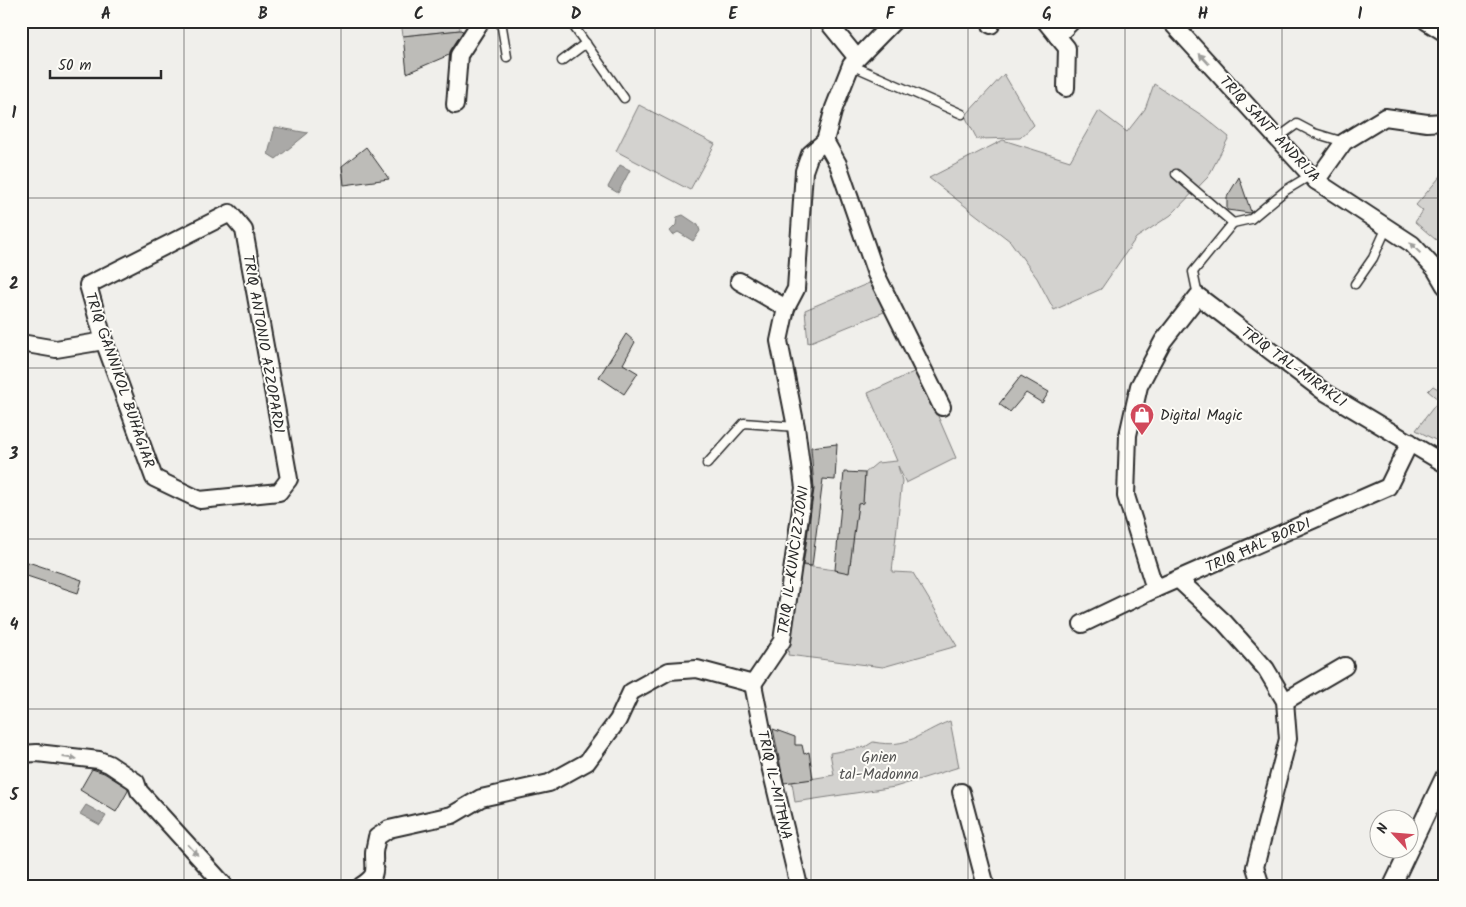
<svg xmlns="http://www.w3.org/2000/svg" width="1466" height="907" viewBox="0 0 1466 907" font-family="Kalam,sans-serif">
  <style>
    .green { fill: #d3d2cf; stroke: #7f7e7d }
    .water { fill: #aaa9a7; stroke: #777775 }
    .building { fill: #bdbcb8; stroke: #2b2b2b }
    .lines { fill: none; stroke-linecap: round; stroke-linejoin: round }
    .service-casing { stroke: #2b2b2b; stroke-width: 11 }
    .minor-casing { stroke: #2b2b2b; stroke-width: 20 }
    .service { stroke: #fdfcf7; stroke-width: 8 }
    .minor { stroke: #fdfcf7; stroke-width: 16 }
    .oneway { fill: #9e9e9b }
    .grid { fill: none; stroke: #2b2b2b; stroke-width: 1; stroke-opacity: 0.55 }
    .labels { text-anchor: middle; stroke-width: 4; stroke-linejoin: round; paint-order: stroke }
    .street-label { font-size: 15px; fill: #2b2b2b; stroke: #fdfcf7 }
    .poi-label { font-size: 15px; fill: #2b2b2b; stroke: #fdfcf7; text-anchor: start }
    .park-label { font-size: 15px; fill: #555554; stroke: #fdfcf7 }
    .neatline { fill: none; stroke: #2b2b2b; stroke-width: 2 }
    .grid-label { font-size: 16px; text-anchor: middle; font-weight: bold; fill: #2b2b2b }
  </style>
  <rect width="100%" height="100%" fill="#f0efeb"/>
  <filter id="ink" filterUnits="userSpaceOnUse"><feTurbulence type="fractalNoise" baseFrequency=".02" numOctaves="2"/><feDisplacementMap in="SourceGraphic" scale="10" xChannelSelector="R" yChannelSelector="G"/><feConvolveMatrix kernelMatrix="1 2 1 2 8 2 1 2 1" color-interpolation-filters="sRGB"/></filter>
  <g filter="url(#ink)">
    <g class="green">
      <polygon points="401,21 459,21 460,30 403,36"/>
      <polygon points="1004,74 1034,125 1020,138 977,139 965,116"/>
      <polygon points="1154,84 1203,116 1229,137 1208,177 1171,215 1136,238 1101,289 1054,310 1037,278 1010,241 929,178 1003,140 1070,161 1099,111 1127,132 1145,109"/>
      <polygon points="639,105 715,144 690,190 616,151"/>
      <polygon points="1445,171 1445,231 1436,240 1415,222 1423,211 1416,205"/>
      <polygon points="874,281 889,310 808,343 805,310"/>
      <polygon points="918,370 956,458 906,483 898,466 902,481 892,572 913,573 957,646 883,667 788,655 799,565 849,572 858,504 863,502 865,473 877,463 897,461 868,393"/>
      <polygon points="1433,386 1445,393 1445,445 1416,430 1439,400 1428,391"/>
      <path d="M950,721l9,46 -64,20 -100,15 -3,-20 42,-7 -4,-22 35,-6 8,-5c37,7 45,-9 77,-21z"/>
    </g>
    <g class="water">
      <polygon points="275,127 308,133 276,159 268,154"/>
      <polygon points="620,165 630,170 618,193 608,187"/>
      <polygon points="683,215 698,225 700,231 693,241 678,232 673,235 670,231 676,225 677,217"/>
      <polygon points="86,805 106,816 100,825 80,814"/>
    </g>
    <g class="building">
      <polygon points="460,30 463,31 449,55 407,73 403,36"/>
      <polygon points="366,147 389,179 344,185 342,166"/>
      <polygon points="1239,177 1251,212 1250,213 1227,210 1227,197"/>
      <polygon points="626,334 635,342 623,364 638,373 624,394 599,377"/>
      <polygon points="1021,376 1049,392 1042,403 1026,393 1010,412 999,404"/>
      <polygon points="837,444 835,480 823,479 812,566 803,565 814,489 811,447"/>
      <polygon points="844,472 865,473 863,503 858,504 849,573 835,570"/>
      <polygon points="28,562 82,580 78,593 24,575"/>
      <polygon points="773,729 795,737 795,745 802,745 804,754 809,752 813,779 784,783"/>
      <polygon points="92,769 104,773 128,788 128,791 116,812 80,790"/>
    </g>
    <g class="lines">
      <defs>
        <g id="service">
          <polyline points="501,21 507,57"/>
          <polyline points="570,21 624,98"/>
          <polyline points="562,61 586,43"/>
          <polyline points="851,65 962,114"/>
          <polyline points="1279,137 1297,124 1314,133 1344,142"/>
          <polyline points="1176,174 1233,223"/>
          <polyline points="1233,223 1251,219 1286,190 1311,175"/>
          <polyline points="1355,284 1373,258 1387,227"/>
          <polyline points="1198,296 1193,272 1233,223"/>
          <polyline points="707,464 744,423 796,427"/>
        </g>
        <g id="minor">
          <polyline points="827,21 857,58"/>
          <polyline points="1045,21 1067,48 1066,88"/>
          <polyline points="1170,21 1316,181 1412,244 1435,269 1445,286"/>
          <polyline points="1426,21 1445,33"/>
          <polyline points="991,25 992,21"/>
          <polyline points="1057,36 1072,21"/>
          <polyline points="455,105 459,55 481,21"/>
          <polyline points="825,141 838,164 876,274 942,407"/>
          <polyline points="1316,181 1344,142 1385,117 1427,123 1445,122"/>
          <polygon points="230,213 244,230 289,479 279,492 200,500 154,478 104,341 88,285"/>
          <polyline points="739,281 786,308"/>
          <polyline points="21,343 56,349 104,341"/>
          <polyline points="1179,580 1224,622 1266,669 1285,701 1288,739 1255,867 1261,886"/>
          <polyline points="1155,589 1126,496 1128,435 1139,386 1163,341 1198,296 1323,391 1445,464"/>
          <polyline points="1082,624 1155,589 1388,487 1410,442"/>
          <polyline points="753,684 782,641 804,488 796,427 779,341 786,308 796,289 804,171 810,154 825,141 834,108 851,65 894,21"/>
          <polyline points="753,684 765,745 799,886"/>
          <polyline points="1285,701 1345,666"/>
          <polyline points="21,754 37,753 99,760 109,764 136,782 139,791 225,886"/>
          <polyline points="961,792 986,886"/>
          <path d="M361,886c17,-11 13,-14 13,-32 0,-5 2,-11 3,-17l12,-8 63,-14 29,-17 68,-15 38,-21 31,-42 13,-28 38,-21 28,-2 56,15"/>
          <polyline points="1392,886 1445,775"/>
        </g>
      </defs>
      <use href="#service" class="service-casing"/>
      <use href="#minor" class="minor-casing"/>
      <use href="#service" class="service"/>
      <use href="#minor" class="minor"/>
    </g>
    <defs><path id="oneway-solid" d="M-6-.8H1V-3.2L6.5 0L1 3.2V.8H-6Z" transform="scale(1.25)"/></defs>
    <g class="oneway">
      <use href="#oneway-solid" transform="translate(1204 59) rotate(-133)"/>
      <use href="#oneway-solid" transform="translate(1415 248) rotate(-136)"/>
      <use href="#oneway-solid" transform="translate(70 758) rotate(7)"/>
      <use href="#oneway-solid" transform="translate(193 850) rotate(48)"/>
    </g>
  </g>
  <path class="grid" d="M184,21v865M341,21v865M498,21v865M655,21v865M811,21v865M968,21v865M1125,21v865M1282,21v865M21,198h1424M21,368h1424M21,539h1424M21,709h1424"/>
  <defs>
    <symbol id="shop-pin" viewBox="-11 -11 22 30"><path d="M0 17L-7.5 6A9.5 9.5 0 1 1 7.5 6Z" fill="#d1495b" stroke="#fdfcf7"/><path d="M-5-2.5h2.3a2.7 3.5 0 0 1 5.4 0H5L5.5 6h-11ZM-1.5-2.5h3a1.5 2.3 0 0 0-3 0Z" fill="#fff"/></symbol>
  </defs>
  <g fill-rule="evenodd">
    <use href="#shop-pin" x="1128" y="401" width="28" height="38"/>
  </g>
  <g class="labels">
    <g class="street-label">
      <text transform="translate(1270 129) rotate(47)" y="5">TRIQ SANT' ANDRIJA</text>
      <text transform="translate(264 344) rotate(80)" y="5">TRIQ ANTONIO AZZOPARDI</text>
      <text transform="translate(1294 367) rotate(36)" y="5">TRIQ TAL-MIRAKLI</text>
      <text transform="translate(120 380) rotate(71)" y="5">TRIQ ĠANNIKOL BUHAGIAR</text>
      <text transform="translate(1258 545) rotate(-24)" y="5">TRIQ ĦAL BORDI</text>
      <text transform="translate(793 560) rotate(-82)" y="5">TRIQ IL-KUNĊIZZJONI</text>
      <text transform="translate(775 785) rotate(77)" y="5">TRIQ IL-MITĦNA</text>
    </g>
    <g class="poi-label">
      <text x="1160" y="420">Digital Magic</text>
    </g>
    <g class="park-label">
      <text x="879" y="762">Gnien<tspan x="879" dy="17">tal-Madonna</tspan></text>
    </g>
  </g>
  <rect width="1466" height="907" fill="none" stroke="#fdfcf7" stroke-width="55"/>
  <g transform="translate(1394 834) rotate(296)"><circle r="24" fill="#fdfcf7" stroke="#a9a8a5"/>
  <path d="M0-4L9 19L0 12L-9 19Z" fill="#d1495b"/>
  <text y="-8" font-size="14" font-weight="bold" text-anchor="middle" fill="#2b2b2b">N</text>
  </g>
  <path d="M50 70v8h111v-8" fill="none" stroke="#2b2b2b" stroke-width="2.5"/>
  <text x="58" y="70" font-size="15" fill="#2b2b2b" stroke="#fdfcf7" stroke-width="4" paint-order="stroke">50 m</text>
  <rect x="28" y="28" width="1410" height="852" class="neatline"/>
  <g class="grid-label">
    <text x="106" y="19">A</text>
    <text x="263" y="19">B</text>
    <text x="419" y="19">C</text>
    <text x="576" y="19">D</text>
    <text x="733" y="19">E</text>
    <text x="890" y="19">F</text>
    <text x="1047" y="19">G</text>
    <text x="1203" y="19">H</text>
    <text x="1360" y="19">I</text>
    <text x="14" y="118">1</text>
    <text x="14" y="289">2</text>
    <text x="14" y="459">3</text>
    <text x="14" y="630">4</text>
    <text x="14" y="800">5</text>
  </g>
</svg>
